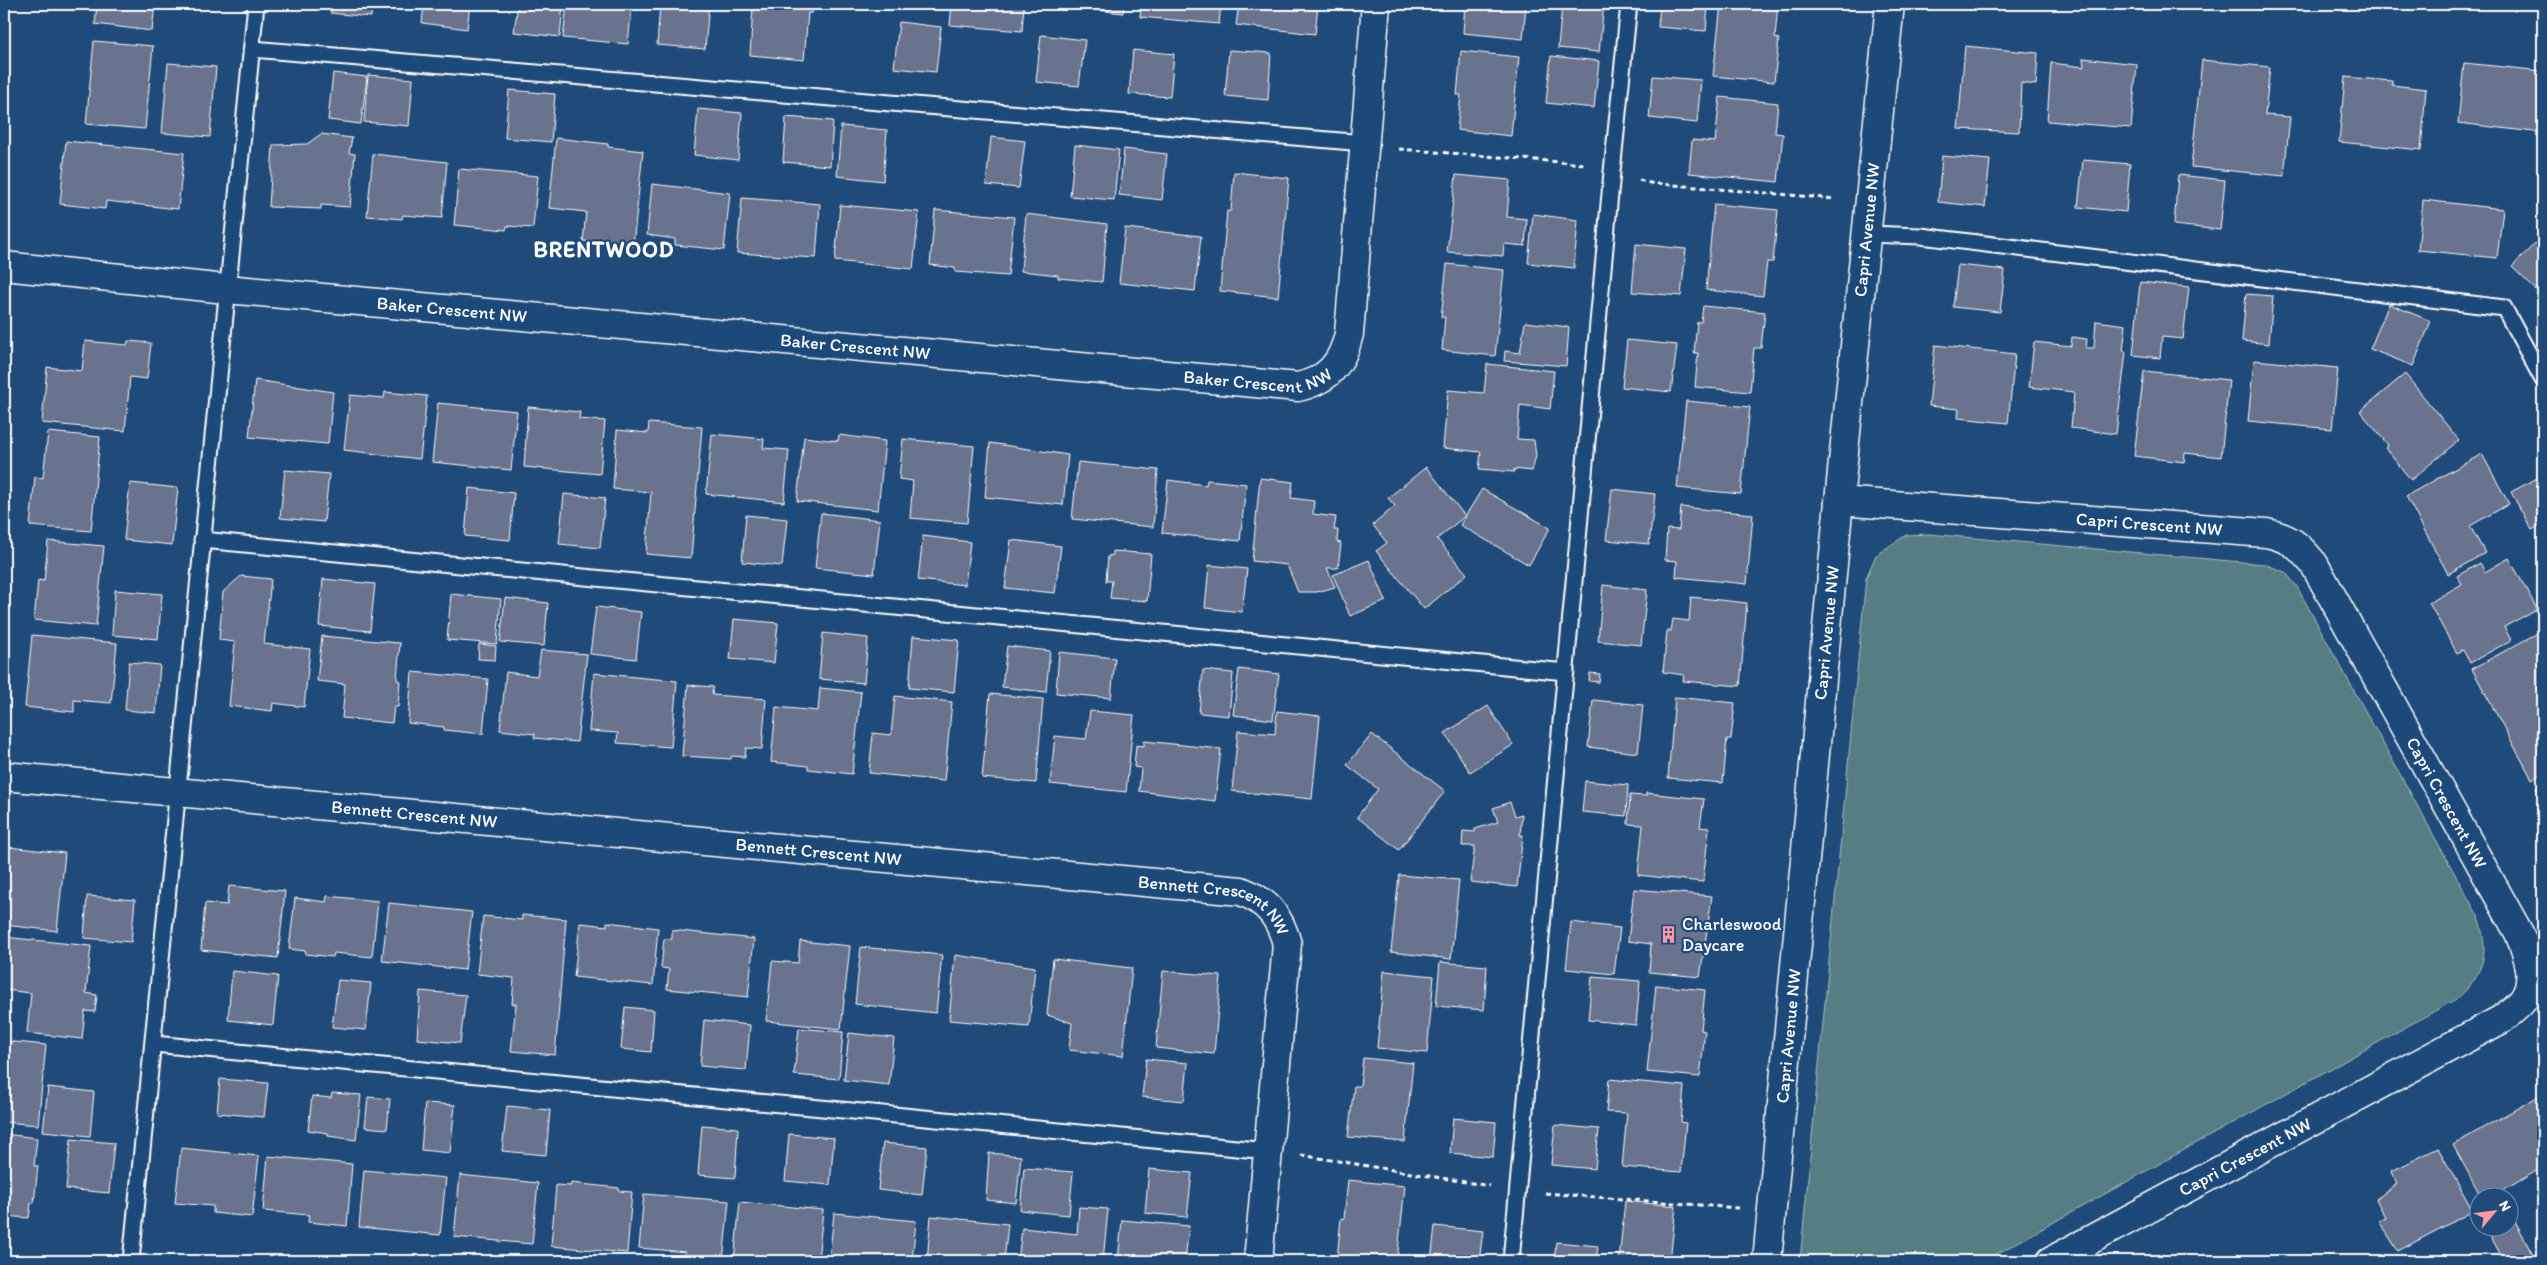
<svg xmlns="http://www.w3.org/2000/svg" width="2547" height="1265" viewBox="0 0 2547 1265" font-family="Itim,sans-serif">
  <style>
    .green { fill: #577d83; stroke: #abbec1 }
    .building { fill: #6b738d; stroke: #fff }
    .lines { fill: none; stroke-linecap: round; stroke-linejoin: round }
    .lane-casing { stroke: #fff; stroke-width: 19 }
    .street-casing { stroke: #fff; stroke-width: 31 }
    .path { stroke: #fff; stroke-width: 3; stroke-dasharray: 5 4; stroke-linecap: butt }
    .lane { stroke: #1f4a7a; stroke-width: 15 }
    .street { stroke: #1f4a7a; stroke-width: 28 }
    .labels { text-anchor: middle; stroke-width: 4.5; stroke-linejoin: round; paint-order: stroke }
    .street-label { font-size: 18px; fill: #fff; stroke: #1f4a7a }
    .poi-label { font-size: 18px; fill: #fff; stroke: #1f4a7a; text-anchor: start }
    .district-label { font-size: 22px; font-weight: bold; letter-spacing: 1px; fill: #fff; stroke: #1f4a7a }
  </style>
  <rect width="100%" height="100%" fill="#1f4a7a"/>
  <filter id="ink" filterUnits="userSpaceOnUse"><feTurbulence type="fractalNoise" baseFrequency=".02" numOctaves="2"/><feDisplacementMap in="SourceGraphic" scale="10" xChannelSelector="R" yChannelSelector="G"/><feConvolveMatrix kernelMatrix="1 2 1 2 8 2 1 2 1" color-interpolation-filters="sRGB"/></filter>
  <g filter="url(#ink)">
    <path class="green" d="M1929,534l335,30 21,8 11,13 182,331c11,37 8,52 -18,81l-476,264h-184l66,-683 10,-23 30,-20z"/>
    <g class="building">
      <polygon points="97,4 155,4 152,31 95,24"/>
      <polygon points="331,4 372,4 371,17 330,13"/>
      <polygon points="424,4 470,4 467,29 422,23"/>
      <polygon points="518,4 563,4 560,37 514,32"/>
      <polygon points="567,4 632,4 628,44 563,38"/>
      <polygon points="660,4 709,4 705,49 657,45"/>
      <polygon points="762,4 813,4 812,13 808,13 804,60 750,55 753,6 762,7"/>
      <polygon points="952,4 1024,4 1022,31 950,25"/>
      <polygon points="1046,4 1124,4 1123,13"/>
      <polygon points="1141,4 1221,4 1219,24 1140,17"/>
      <polygon points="1239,4 1318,4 1315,34 1236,25"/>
      <polygon points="1465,4 1526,4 1523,39 1463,33"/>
      <polygon points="1562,4 1604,4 1599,52 1558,48"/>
      <polygon points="1660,4 1708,4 1706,31 1658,27"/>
      <polygon points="1721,4 1778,4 1775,38 1779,39 1774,82 1713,76"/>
      <polygon points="899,22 941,27 936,72 894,68"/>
      <polygon points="1041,35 1085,40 1079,86 1036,82"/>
      <polygon points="94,41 153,46 145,129 86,124"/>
      <polygon points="1965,46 2038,53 2036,85 2021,83 2019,132 1958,129"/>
      <polygon points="1133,50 1174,54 1170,97 1129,94"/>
      <polygon points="1229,50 1271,53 1268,100 1225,96"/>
      <polygon points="1461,51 1519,57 1511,136 1457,130 1461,95 1457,95"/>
      <polygon points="1551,56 1599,61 1594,108 1546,103"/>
      <polygon points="2083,58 2137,64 2131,128 2047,121 2051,63 2084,67"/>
      <polygon points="2202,60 2270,67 2265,115 2290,117 2284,176 2191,167"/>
      <polygon points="168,63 216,67 210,137 162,133"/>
      <polygon points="2464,63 2543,71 2543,133 2458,123"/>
      <polygon points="333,73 367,77 361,124 328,120"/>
      <polygon points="368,75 413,79 409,126 364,122"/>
      <polygon points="1653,76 1701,80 1697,123 1649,118"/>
      <polygon points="2345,77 2392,81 2392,85 2426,89 2421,150 2339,142"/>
      <polygon points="509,90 555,94 551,142 505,138"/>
      <polygon points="1720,97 1778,103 1775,133 1783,134 1778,182 1689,173 1692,140 1715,142"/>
      <polygon points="698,109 742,113 738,160 694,155"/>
      <polygon points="786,117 833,121 830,166 783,162"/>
      <polygon points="841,126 887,130 883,181 837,176"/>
      <polygon points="321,134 352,138 349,153 355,154 350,207 321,205 321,209 269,207 273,145 307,144"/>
      <polygon points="991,137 1025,141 1019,188 986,185"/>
      <polygon points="556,138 608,144 608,147 643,151 633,246 583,241 586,212 549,208"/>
      <polygon points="66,141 184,153 178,209 106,201 105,209 60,204"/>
      <polygon points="1075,145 1119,150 1114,200 1070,196"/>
      <polygon points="1124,149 1167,154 1162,200 1119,195"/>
      <polygon points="373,154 447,162 442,218 403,215 402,219 367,216"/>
      <polygon points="1942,156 1990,160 1985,207 1938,202"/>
      <polygon points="2083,160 2130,164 2126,212 2078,207"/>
      <polygon points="459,169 538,176 533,228 507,226 506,230 454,225"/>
      <polygon points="1234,172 1289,178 1278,297 1220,291 1227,211 1231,211"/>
      <polygon points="1456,175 1510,180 1507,217 1527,219 1525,246 1504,244 1503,256 1447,252"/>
      <polygon points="2178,175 2225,180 2220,230 2174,225"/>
      <polygon points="652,184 730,193 724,250 675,245 675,239 647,235"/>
      <polygon points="742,198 820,204 816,258 737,253"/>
      <polygon points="2423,200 2503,209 2497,258 2418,250"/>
      <polygon points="1714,204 1778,210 1773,262 1767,262 1763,296 1706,290"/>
      <polygon points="840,205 919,212 913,269 835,261"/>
      <polygon points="935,210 1014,217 1008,276 955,272 955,268 930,265"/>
      <polygon points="1026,214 1107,224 1102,282 1058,278 1058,275 1021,271"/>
      <polygon points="1533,214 1578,220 1574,268 1528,263"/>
      <polygon points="1125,228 1201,236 1195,291 1119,283"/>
      <polygon points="2543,235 2543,297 2512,267"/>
      <polygon points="1636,244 1686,249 1681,296 1632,292"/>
      <polygon points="1447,264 1504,270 1495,356 1442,350 1445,317 1441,317"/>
      <polygon points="1958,265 2005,270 2000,312 1953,307"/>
      <polygon points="2140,282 2189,287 2183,339 2162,337 2160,358 2133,355"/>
      <polygon points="2246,294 2273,296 2269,344 2242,341"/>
      <polygon points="2389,304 2431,321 2413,366 2370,349"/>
      <polygon points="1703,306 1765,312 1761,348 1754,348 1750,392 1695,387 1698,353 1694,353 1697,322 1701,322"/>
      <polygon points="2096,321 2126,325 2123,351 2126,352 2116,434 2071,428 2074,392 2029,387 2034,342 2071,346 2072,337 2087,339 2086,348 2094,348"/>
      <polygon points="1525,322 1569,327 1566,366 1504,361 1505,351 1520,353"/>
      <polygon points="1627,340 1677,345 1671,392 1622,387"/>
      <polygon points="85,341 127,345 128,341 151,343 147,379 130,377 125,431 42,423 47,367 82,371"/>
      <polygon points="1935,345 2015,354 2008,423 1958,418 1959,409 1929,406"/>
      <polygon points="2254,360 2338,368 2332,429 2248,421"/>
      <polygon points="1487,364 1554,371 1550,409 1520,405 1517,439 1534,440 1536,456 1532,471 1514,469 1514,472 1479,469 1481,452 1443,448 1448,390 1484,393"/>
      <polygon points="2144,371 2229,380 2221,457 2185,453 2184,462 2134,456"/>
      <polygon points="2405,374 2459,440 2411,480 2385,448 2388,445 2360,411"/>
      <polygon points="255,380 333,392 328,444 249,437"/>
      <polygon points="385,392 427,396 420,459 344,450 350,395 384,398"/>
      <polygon points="1686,401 1750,407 1741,494 1677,488"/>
      <polygon points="438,403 517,411 511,470 432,462"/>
      <polygon points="528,407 580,412 579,419 605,421 600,474 524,467"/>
      <polygon points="649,423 702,427 691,558 646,554 651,492 613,489 617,430 648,433"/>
      <polygon points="48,432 100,437 91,531 30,526 35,477 43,478"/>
      <polygon points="712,434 764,439 763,448 789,450 784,502 706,494"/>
      <polygon points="839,435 885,441 878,510 797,501 804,437 838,441"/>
      <polygon points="903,439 974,446 967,523 910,518 913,481 899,479"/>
      <polygon points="990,443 1068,455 1063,505 985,497"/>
      <polygon points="2482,454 2509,504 2470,526 2485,553 2448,574 2406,496"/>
      <polygon points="1078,462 1158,470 1153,527 1072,519"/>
      <polygon points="1426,467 1465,516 1437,539 1467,574 1424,609 1376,551 1387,543 1373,525 1395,506 1388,498"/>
      <polygon points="285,470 329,474 324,522 280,518"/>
      <polygon points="2543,475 2543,524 2532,530 2511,492"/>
      <polygon points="1260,478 1293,482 1291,498 1314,501 1313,514 1336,517 1334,530 1338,530 1337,542 1341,543 1338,568 1327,568 1335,587 1317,592 1298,592 1287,565 1252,561"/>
      <polygon points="1168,480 1206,485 1207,480 1246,484 1240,541 1162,533"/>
      <polygon points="130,483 178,488 172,545 124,540"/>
      <polygon points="469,488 514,493 510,540 465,536"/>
      <polygon points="1482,489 1550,528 1529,565 1460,525"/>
      <polygon points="1612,489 1655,494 1649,544 1606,540"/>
      <polygon points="564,494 605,498 600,548 559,544"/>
      <polygon points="1681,507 1753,514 1747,584 1676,577 1677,561 1665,560 1667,529 1679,530"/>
      <polygon points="821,513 880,520 874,574 815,568"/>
      <polygon points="746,515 787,519 782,566 742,562"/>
      <polygon points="923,536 970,542 965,585 918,580"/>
      <polygon points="1011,540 1061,546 1055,593 1005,588"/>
      <polygon points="48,541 104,546 96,626 34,620 38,580 44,581"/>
      <polygon points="1113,551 1151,554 1147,601 1110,598 1112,581 1106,581 1108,556 1113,555"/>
      <polygon points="2509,558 2537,609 2504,627 2511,640 2470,663 2463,650 2457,653 2429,603 2462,584 2457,576 2480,563 2485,572"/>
      <polygon points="1369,560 1386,601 1350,616 1333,575"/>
      <polygon points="1209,565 1247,569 1242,612 1205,608"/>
      <polygon points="241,576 271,579 264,644 310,649 304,707 273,703 272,711 229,706 235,642 219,640 223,592"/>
      <polygon points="323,579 375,584 370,631 319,626"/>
      <polygon points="1603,585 1647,590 1641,645 1598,641"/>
      <polygon points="115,590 162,594 158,639 112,635"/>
      <polygon points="451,594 501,599 497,644 447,640"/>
      <polygon points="1691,597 1747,603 1740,686 1683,681 1684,675 1663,672 1667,631 1671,631 1673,619 1689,621"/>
      <polygon points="505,598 548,603 544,646 500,642"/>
      <polygon points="596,607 641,612 636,659 590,654"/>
      <polygon points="734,619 778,623 774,663 730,659"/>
      <polygon points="2543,630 2543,773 2532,779 2472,669"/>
      <polygon points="823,633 868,638 864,683 819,679"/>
      <polygon points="32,635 117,643 111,703 74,700 74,712 25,707"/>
      <polygon points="322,636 400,643 397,680 400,681 398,707 394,707 392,723 342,718 345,684 317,681"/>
      <polygon points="913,636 959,640 954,692 909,688"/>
      <polygon points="479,644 496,646 495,660 478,659"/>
      <polygon points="1007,646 1050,651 1046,692 1002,687"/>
      <polygon points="541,650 587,654 577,742 534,738 535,734 500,730 506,672 537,676"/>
      <polygon points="1059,652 1115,658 1111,698 1056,693"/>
      <polygon points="129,662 160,665 156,713 125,710"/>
      <polygon points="1239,669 1279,674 1273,720 1233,715"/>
      <polygon points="1203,670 1233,673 1229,716 1199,713"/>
      <polygon points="412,672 488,679 483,734 444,730 444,727 408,723"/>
      <polygon points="594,673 677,681 671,747 617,743 618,733 589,731"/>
      <polygon points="1590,673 1600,674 1599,682 1589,681"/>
      <polygon points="688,685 713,687 712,695 766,699 762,749 746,748 745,757 732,756 731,759 682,756"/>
      <polygon points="820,688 861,692 852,774 808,769 808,766 771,762 776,707 818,711"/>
      <polygon points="990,694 1043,699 1036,783 982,778"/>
      <polygon points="895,696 952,702 944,781 869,773 873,733 891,735"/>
      <polygon points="1675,697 1735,703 1731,739 1727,739 1723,783 1668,778"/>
      <polygon points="1593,700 1643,705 1638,753 1588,747"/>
      <polygon points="1488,706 1513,745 1470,772 1445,733"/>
      <polygon points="1090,711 1134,715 1126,792 1050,784 1055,736 1086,739"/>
      <polygon points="1277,711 1320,716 1312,799 1232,791 1238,731 1275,734"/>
      <polygon points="1372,734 1445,791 1399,850 1357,817 1378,789 1347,765"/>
      <polygon points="1144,741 1221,749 1215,801 1139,791 1141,768 1134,767 1136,745 1144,746"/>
      <polygon points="1585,781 1628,785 1626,816 1582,812"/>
      <polygon points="2543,783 2543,802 2536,788"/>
      <polygon points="1646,793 1704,799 1700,827 1709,828 1703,882 1638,875 1643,825 1628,824 1630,795 1646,796"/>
      <polygon points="1510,802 1515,816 1522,814 1520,835 1523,835 1517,887 1470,882 1475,846 1462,846 1463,831 1475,832 1475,829 1498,822 1493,808"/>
      <polygon points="8,847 65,853 57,931 4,925 4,883"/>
      <polygon points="1399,875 1459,880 1451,959 1391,952"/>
      <polygon points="229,886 285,891 278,958 201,950 205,903 227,905"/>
      <polygon points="1634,889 1712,896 1700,977 1649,972 1651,944 1628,941"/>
      <polygon points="87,896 135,900 131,942 84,938"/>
      <polygon points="327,896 378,901 372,957 334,953 333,957 305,954 306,951 289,949 295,898 326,902"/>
      <polygon points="389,903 472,912 465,970 382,961"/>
      <polygon points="522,915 566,919 555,1055 511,1051 516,1004 512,1004 514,978 477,974 483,916 522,920"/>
      <polygon points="607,922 658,928 653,985 574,977 580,923 607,926"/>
      <polygon points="1571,922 1620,928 1614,974 1566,969"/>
      <polygon points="672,930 754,939 748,997 667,989 669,969 661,968 664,939 672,939"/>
      <polygon points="4,937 91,946 86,993 97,995 95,1012 85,1011 82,1039 27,1033 31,993 4,990"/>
      <polygon points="800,941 850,946 841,1029 766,1021 772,961 798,963"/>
      <polygon points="861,947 942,955 936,1013 855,1004"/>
      <polygon points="955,955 1035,967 1029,1027 949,1020"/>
      <polygon points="1053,959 1132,968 1123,1056 1069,1050 1072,1023 1047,1015"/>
      <polygon points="1440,962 1487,966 1484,1010 1436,1006"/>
      <polygon points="232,971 278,976 273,1025 228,1020"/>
      <polygon points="1163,971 1221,976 1214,1054 1156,1048"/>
      <polygon points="1384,971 1434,976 1427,1053 1377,1048"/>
      <polygon points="1592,977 1640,981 1636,1025 1588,1020"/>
      <polygon points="338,980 371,983 366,1030 332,1027"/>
      <polygon points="1656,985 1705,990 1701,1030 1705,1031 1700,1077 1647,1072"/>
      <polygon points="420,991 466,995 460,1043 417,1039"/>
      <polygon points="625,1007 654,1010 651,1052 621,1049"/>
      <polygon points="704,1020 750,1025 746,1070 700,1066"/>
      <polygon points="799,1028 843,1032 839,1079 794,1075"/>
      <polygon points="849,1033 894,1038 889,1085 844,1080"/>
      <polygon points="4,1041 46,1045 38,1125 4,1122"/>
      <polygon points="1363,1058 1413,1063 1405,1142 1348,1137 1354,1086 1360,1086"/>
      <polygon points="1146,1059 1188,1063 1184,1101 1142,1097"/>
      <polygon points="220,1079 268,1083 264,1117 217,1113"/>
      <polygon points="1609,1079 1684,1086 1681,1122 1686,1123 1681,1172 1622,1167 1627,1113 1606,1112"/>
      <polygon points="48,1087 94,1092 90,1136 43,1131"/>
      <polygon points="332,1093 361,1095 356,1140 328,1136 328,1133 308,1130 312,1096 331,1098"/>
      <polygon points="368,1097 390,1099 387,1129 365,1127"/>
      <polygon points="2537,1097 2543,1107 2543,1167 2491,1198 2482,1198 2453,1145"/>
      <polygon points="425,1103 455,1105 450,1153 421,1150"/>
      <polygon points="507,1106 550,1110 546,1155 502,1151"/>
      <polygon points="1453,1118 1496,1122 1493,1157 1450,1153"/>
      <polygon points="702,1125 738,1128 735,1178 698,1175"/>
      <polygon points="1555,1125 1599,1129 1595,1169 1551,1165"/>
      <polygon points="4,1134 37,1138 34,1166 38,1166 34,1203 31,1203 29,1218 4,1216"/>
      <polygon points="789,1134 834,1138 830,1185 785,1181"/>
      <polygon points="71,1139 114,1143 109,1193 66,1189"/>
      <polygon points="883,1143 927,1147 922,1195 878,1190"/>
      <polygon points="181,1148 259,1156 252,1217 213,1213 213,1206 175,1203"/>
      <polygon points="2438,1148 2473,1211 2398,1251 2379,1221 2386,1218 2376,1199 2397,1184 2392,1171"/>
      <polygon points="989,1153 1021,1156 1016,1203 986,1200"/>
      <polygon points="268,1156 352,1164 347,1226 308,1222 309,1215 263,1211"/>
      <polygon points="1024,1168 1073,1172 1069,1215 1020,1210"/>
      <polygon points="1149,1169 1192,1173 1187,1217 1145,1213"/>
      <polygon points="364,1170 446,1178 440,1235 359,1227"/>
      <polygon points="460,1175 538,1183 532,1244 454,1237"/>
      <polygon points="1348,1180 1405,1186 1397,1261 1337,1259 1341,1218 1344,1219"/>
      <polygon points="571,1183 619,1188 619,1191 632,1192 627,1253 551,1246 556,1185 571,1186"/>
      <polygon points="644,1194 729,1201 723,1261 684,1260 685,1252 639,1248"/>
      <polygon points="1625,1201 1676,1206 1670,1261 1619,1261"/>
      <polygon points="740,1202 823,1210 818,1261 734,1261"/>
      <polygon points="1079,1207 1108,1209 1103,1261 1018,1261 1022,1228 1077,1234"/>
      <polygon points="834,1213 916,1221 912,1261 829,1261"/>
      <polygon points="931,1216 1008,1224 1004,1261 927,1261"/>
      <polygon points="1122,1220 1189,1226 1185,1261 1118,1261"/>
      <polygon points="2515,1222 2534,1257 2526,1261 2504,1261 2490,1235 2505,1228 2510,1228 2510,1225"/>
      <polygon points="1435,1226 1483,1231 1479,1261 1431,1261"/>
      <polygon points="1556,1242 1598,1246 1596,1261 1554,1261"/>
      <polygon points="2237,1254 2242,1261 2224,1261"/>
    </g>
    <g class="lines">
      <defs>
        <g id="lane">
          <polyline points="252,49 1364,143"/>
          <polyline points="1868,234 1921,236 2504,308 2543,380"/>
          <polyline points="202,540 1566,672"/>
          <polyline points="154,1044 1268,1151"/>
          <polyline points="131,1261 256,4"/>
          <polyline points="1511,1261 1612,172 1629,4"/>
        </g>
        <g id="street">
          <path id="s1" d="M4,266l222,23 1072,98c30,-7 44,-23 51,-53l27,-330"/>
          <path id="s2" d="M1839,501l427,32c25,5 32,12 48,31l205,369c8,20 19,47 4,67 -5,7 -14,13 -21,19l-451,242"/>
          <path id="s3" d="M4,776l1237,115c26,10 39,26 46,53l-29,317"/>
          <path id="s4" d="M1767,1261l72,-760 51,-497"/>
        </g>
      </defs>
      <use href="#lane" class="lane-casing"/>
      <use href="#street" class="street-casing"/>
      <g class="path">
        <polyline points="1399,149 1585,164"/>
        <polyline points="1639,180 1650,183 1836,199"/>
        <polyline points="1301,1155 1490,1186"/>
        <polyline points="1545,1193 1738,1208"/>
      </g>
      <use href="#lane" class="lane"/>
      <use href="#street" class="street"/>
    </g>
  </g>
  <defs>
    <symbol id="building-bare" viewBox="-9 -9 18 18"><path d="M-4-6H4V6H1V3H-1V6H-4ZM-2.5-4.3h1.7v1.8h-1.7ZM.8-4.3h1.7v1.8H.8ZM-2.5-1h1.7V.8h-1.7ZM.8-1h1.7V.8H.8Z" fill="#ff9aa2" stroke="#1f4a7a" stroke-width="2.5" paint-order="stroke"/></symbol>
  </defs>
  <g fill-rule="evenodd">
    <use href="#building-bare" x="1656" y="922" width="25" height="25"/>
  </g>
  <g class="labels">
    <g class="street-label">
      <text dy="6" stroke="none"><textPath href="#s4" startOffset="1036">Capri Avenue NW</textPath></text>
      <text dy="6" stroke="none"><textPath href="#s1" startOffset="450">Baker Crescent NW</textPath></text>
      <text dy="6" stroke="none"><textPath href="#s1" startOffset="855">Baker Crescent NW</textPath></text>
      <text dy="6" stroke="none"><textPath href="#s1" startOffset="1260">Baker Crescent NW</textPath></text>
      <text dy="6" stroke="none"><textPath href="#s2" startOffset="311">Capri Crescent NW</textPath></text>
      <text dy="6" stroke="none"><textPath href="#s4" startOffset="631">Capri Avenue NW</textPath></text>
      <text dy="6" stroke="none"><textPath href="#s2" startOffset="760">Capri Crescent NW</textPath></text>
      <text dy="6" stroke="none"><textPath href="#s3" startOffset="412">Bennett Crescent NW</textPath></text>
      <text dy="6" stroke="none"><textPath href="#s3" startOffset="818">Bennett Crescent NW</textPath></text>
      <text dy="6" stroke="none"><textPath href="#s3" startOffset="1222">Bennett Crescent NW</textPath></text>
      <text dy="6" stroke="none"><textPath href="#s4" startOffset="226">Capri Avenue NW</textPath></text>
      <text transform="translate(2245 1157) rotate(-28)" y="6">Capri Crescent NW</text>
    </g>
    <g class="poi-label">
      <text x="1682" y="930">Charleswood<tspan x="1682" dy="21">Daycare</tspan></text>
    </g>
    <g class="district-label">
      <text x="604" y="257">BRENTWOOD</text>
    </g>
  </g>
  <rect width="2547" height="1265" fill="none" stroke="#1f4a7a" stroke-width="20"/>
  <rect x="10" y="10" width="2527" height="1245" fill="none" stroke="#fff" stroke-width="2" filter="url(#ink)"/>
  <g transform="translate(2494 1212) rotate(61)"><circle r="24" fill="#1f4a7a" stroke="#7992af"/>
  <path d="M0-4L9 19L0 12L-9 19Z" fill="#ff9aa2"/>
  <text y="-8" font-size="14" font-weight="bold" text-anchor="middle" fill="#ffffff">N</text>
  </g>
</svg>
